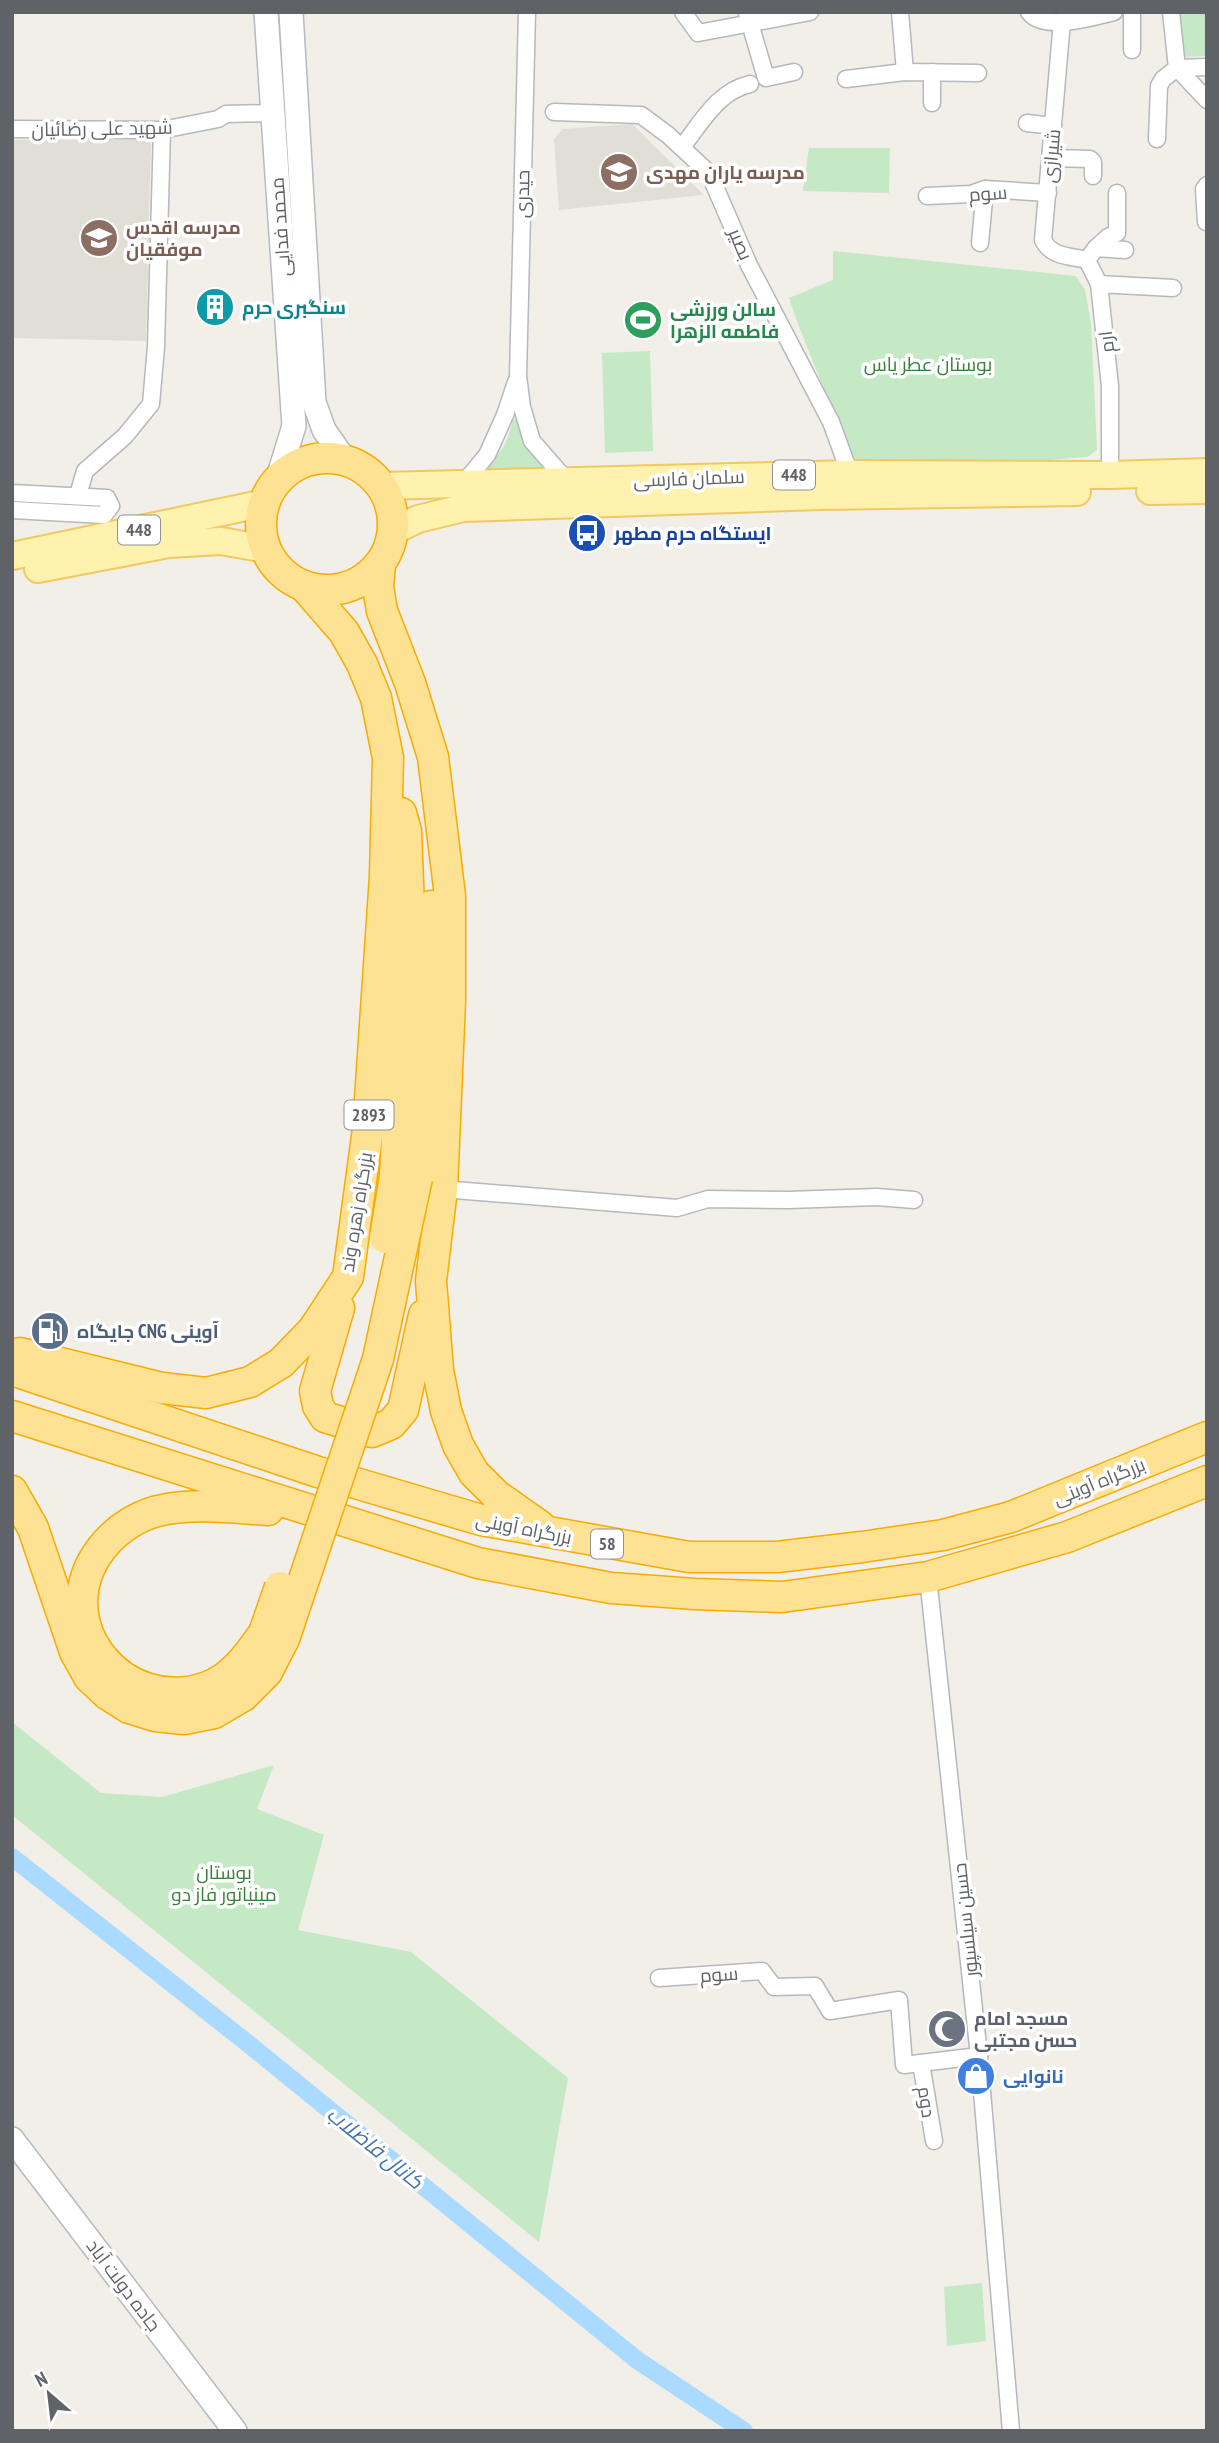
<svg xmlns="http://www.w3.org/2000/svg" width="1219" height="2443" viewBox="0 0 1219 2443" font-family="'PT Sans Narrow',Cairo,sans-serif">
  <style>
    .education { fill: #e1ded6 }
    .green { fill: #c5e8c5 }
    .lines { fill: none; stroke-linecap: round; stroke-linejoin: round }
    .canal { stroke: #aadaff; stroke-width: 18 }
    .street-casing { stroke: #b5b8bc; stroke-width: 19 }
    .secondary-casing { stroke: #b6babf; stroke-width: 26 }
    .primary-casing { stroke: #f2c960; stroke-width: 30 }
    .highway-casing { stroke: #f9ab00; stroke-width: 33 }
    .street { stroke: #fff; stroke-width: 16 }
    .secondary { stroke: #fff; stroke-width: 23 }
    .primary { stroke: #fff2af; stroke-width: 26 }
    .highway { stroke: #fde293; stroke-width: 30 }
    .highway-bridge-casing { stroke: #f9ab00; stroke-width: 33; stroke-linecap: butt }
    .highway-bridge { stroke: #fde293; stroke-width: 30 }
    .labels { text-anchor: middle; stroke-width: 7; stroke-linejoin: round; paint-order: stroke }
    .shield { fill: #fff; stroke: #8f9295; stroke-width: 2 }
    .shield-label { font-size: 18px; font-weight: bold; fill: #5f6368 }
    .street-label { font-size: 19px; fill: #5f6368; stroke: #fff }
    .education-label { font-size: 19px; font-weight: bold; fill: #785e54; stroke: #fff; text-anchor: start }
    .culture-label { font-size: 19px; font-weight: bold; fill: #0d838f; stroke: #fff; text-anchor: start }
    .leisure-label { font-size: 19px; font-weight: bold; fill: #27864d; stroke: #fff; text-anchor: start }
    .park-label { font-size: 19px; fill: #348238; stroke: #fff }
    .transit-label { font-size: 19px; font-weight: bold; fill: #164399; stroke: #fff; text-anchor: start }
    .service-label { font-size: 19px; font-weight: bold; fill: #4e5e75; stroke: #fff; text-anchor: start }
    .worship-label { font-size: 19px; font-weight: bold; fill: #5b616d; stroke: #fff; text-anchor: start }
    .shop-label { font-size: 19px; font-weight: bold; fill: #366cbe; stroke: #fff; text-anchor: start }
    .water-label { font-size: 21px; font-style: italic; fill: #4174aa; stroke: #fff }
  </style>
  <rect width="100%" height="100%" fill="#f1efe8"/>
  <g class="education">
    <polygon points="632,124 704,195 559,210 554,139 563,129"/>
    <polygon points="151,138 146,341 12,338 12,140"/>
  </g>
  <g class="green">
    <polygon points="1176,12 1207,12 1207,56 1182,57"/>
    <polygon points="809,148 890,148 889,193 803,191"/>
    <path d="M833,251l243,25 9,14 6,33 6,127 -10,7 -115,9 -104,-1 -17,-6c-18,-54 -44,-106 -62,-161l44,-18z"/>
    <polygon points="650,351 653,451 605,453 602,353"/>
    <path d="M518,418c6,25 10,33 30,50l-61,4 -3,-3c4,-6 11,-10 16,-17 7,-9 10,-21 13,-32z"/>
    <polygon points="12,1722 101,1793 162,1797 274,1765 257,1809 324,1835 298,1930 411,1952 568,2078 539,2242 12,1815"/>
    <polygon points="982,2283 986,2341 947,2346 944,2287"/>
  </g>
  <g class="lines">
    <polyline class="canal" points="12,1857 251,2046 637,2360 744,2431"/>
    <defs>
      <g id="street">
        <polyline points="527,12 518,376 522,407 532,441 567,481"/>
        <polyline points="683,12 698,33 810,12"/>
        <polyline points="900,12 905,72"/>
        <path d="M1029,12c14,20 65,5 85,0"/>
        <polyline points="1132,12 1132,50"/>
        <polyline points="747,13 766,78 794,72"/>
        <path d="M1062,21l-19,219c8,17 27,16 44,20"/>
        <polyline points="1177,68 1207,100"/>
        <polyline points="1177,68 1207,67"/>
        <polyline points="932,72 932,103"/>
        <polyline points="846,79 905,72 978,73"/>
        <polyline points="554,112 641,115 668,135 709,173 749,265 831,422 850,474"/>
        <polyline points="1027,123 1053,126"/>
        <polyline points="12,129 162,130 218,119 226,114 273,113"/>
        <polyline points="1157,139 1159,86 1163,79 1177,68 1171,12"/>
        <path d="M682,147c19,-24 36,-56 68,-63"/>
        <polyline points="1051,158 1090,159 1093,162 1093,176"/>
        <polyline points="927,196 971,194 985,189 1048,193"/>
        <polyline points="1206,222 1204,189 1207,185"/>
        <polyline points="980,243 985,189"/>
        <polyline points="1096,248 1108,237 1117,233 1117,193"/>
        <polyline points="1099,284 1087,260 1096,248 1125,250"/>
        <polyline points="1110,475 1110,386 1099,284 1173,288"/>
        <polyline points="462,485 487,455 505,415 516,382"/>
        <polyline points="12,493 107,498 111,506 104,515 12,510"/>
        <polyline points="78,495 85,471 125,436 151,404 156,347 162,130"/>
        <polyline points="442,1189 677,1208 708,1199 788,1200 877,1197 914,1200"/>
        <polyline points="928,1577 979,2056 1011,2431"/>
        <polyline points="659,1978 762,1971 774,1987 815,1986 830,2011 899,2000 904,2065 979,2056"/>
        <polyline points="921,2063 934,2141"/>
      </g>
      <g id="secondary">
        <polyline points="266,12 294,426 277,481"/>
        <polyline points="291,12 314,402 324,430 345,460"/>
        <polyline points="12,2139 235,2431"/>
      </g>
      <g id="primary">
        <polyline points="382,486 850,474 1110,475 1207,472"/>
        <polyline points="1150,491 1207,490"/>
        <polyline points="393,531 418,519 463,508 820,496 1077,492"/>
        <polyline points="12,556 265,503"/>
        <polyline points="38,569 169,544 221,541 266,549"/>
      </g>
      <g id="highway">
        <circle cx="327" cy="524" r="66"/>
        <polyline points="380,564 378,587 382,611 410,683 433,757 450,896 450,1001 442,1189 431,1281 438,1370 446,1411 458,1445 474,1473 496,1495 540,1526"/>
        <polyline points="395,1176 409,907 406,831 401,813"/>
        <polyline points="417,1178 431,906"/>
        <polyline points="339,1308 315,1391 318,1406 325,1417 372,1432 391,1424 403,1410 424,1315"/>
        <polyline points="20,1353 162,1388 206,1393 250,1382 281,1363 313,1330 348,1277 368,1129 385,876 388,758 376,698 362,664 344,632 304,586"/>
        <polyline points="12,1370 318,1472 481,1520 689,1557 777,1557 862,1547 943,1535 1011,1517 1207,1437"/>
        <polyline points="12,1416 478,1563 611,1588 695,1594 782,1597 928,1577 1067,1537 1207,1481"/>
        <polyline points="12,1491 33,1528 75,1652 89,1677 107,1694 129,1708 155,1716 184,1719 214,1713 243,1696 267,1672 284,1639"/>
        <path d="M264,1633c-15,21 -31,45 -57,54 -83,30 -162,-64 -106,-138 16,-21 40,-36 66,-40 33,-6 68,-1 101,1"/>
      </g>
    </defs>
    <use href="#street" class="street-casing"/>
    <use href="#secondary" class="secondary-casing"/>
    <use href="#primary" class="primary-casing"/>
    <use href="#highway" class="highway-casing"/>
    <use href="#street" class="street"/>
    <use href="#secondary" class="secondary"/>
    <use href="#primary" class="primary"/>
    <use href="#highway" class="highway"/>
    <defs>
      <g id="highway-bridge">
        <polyline points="385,1238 395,1176"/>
        <polyline points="264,1633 280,1587"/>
        <polyline points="284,1639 378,1359 417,1178"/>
      </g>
    </defs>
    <use href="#highway-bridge" class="highway-bridge-casing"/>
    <use href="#highway-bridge" class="highway-bridge"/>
  </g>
  <defs>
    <symbol id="school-disc" viewBox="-11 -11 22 22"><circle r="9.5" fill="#8d6e63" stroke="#fff"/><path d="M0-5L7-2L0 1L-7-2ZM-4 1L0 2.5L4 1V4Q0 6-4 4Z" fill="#fff"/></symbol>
    <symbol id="building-disc" viewBox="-11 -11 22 22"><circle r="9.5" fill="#0f9aa8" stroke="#fff"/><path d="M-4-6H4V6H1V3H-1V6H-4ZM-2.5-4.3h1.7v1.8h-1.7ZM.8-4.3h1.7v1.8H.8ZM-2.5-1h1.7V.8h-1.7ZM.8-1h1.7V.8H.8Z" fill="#fff"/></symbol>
    <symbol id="stadium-disc" viewBox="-11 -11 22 22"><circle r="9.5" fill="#2e9e5b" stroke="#fff"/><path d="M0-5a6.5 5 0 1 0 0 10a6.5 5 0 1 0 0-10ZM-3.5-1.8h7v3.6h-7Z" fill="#fff"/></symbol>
    <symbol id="bus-disc" viewBox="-11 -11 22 22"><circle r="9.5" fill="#1a4fb4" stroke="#fff"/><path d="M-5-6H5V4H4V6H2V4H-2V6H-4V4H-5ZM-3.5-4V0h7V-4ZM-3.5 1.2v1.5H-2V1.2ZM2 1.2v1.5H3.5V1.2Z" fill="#fff"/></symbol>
    <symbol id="fuel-disc" viewBox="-11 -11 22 22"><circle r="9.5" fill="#5c6f8a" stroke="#fff"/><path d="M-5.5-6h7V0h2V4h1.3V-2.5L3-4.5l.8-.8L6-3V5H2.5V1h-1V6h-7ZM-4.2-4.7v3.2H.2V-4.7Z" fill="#fff"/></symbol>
    <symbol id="mosque-disc" viewBox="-11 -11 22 22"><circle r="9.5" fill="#6b7280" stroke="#fff"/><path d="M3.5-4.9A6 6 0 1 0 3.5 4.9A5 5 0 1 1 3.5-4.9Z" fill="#fff"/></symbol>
    <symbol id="shop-disc" viewBox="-11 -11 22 22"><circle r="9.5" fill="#3f7fe0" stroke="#fff"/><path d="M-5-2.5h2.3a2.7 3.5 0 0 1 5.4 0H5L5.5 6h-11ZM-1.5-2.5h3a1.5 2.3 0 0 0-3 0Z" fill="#fff"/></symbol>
  </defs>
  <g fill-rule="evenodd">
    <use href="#school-disc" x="597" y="150" width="44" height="44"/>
    <use href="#school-disc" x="77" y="216" width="44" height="44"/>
    <use href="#building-disc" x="193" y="285" width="44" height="44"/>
    <use href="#stadium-disc" x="621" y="298" width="44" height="44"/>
    <use href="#bus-disc" x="565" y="511" width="44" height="44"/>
    <use href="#fuel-disc" x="28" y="1309" width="44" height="44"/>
    <use href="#mosque-disc" x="925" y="2007" width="44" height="44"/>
    <use href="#shop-disc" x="954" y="2054" width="44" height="44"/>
  </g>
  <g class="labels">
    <g class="shield">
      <rect x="773" y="460.5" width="42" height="29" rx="5"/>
      <rect x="118" y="515.5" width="42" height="29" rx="5"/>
      <rect x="344.5" y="1100.5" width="49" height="29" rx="5"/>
      <rect x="591" y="1529.5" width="32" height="29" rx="5"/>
    </g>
    <g class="shield-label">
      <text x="794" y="481">448</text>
      <text x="139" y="536">448</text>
      <text x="369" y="1121">2893</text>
      <text x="607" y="1550">58</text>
    </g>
    <g class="street-label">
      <text transform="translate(102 128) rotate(-1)" y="7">شهید علی رضائیان</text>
      <text transform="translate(1051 156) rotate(-85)" y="7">شیرازی</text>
      <text transform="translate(988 193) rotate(-4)" y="7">سوم</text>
      <text transform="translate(522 194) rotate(-89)" y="7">حیدری</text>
      <text transform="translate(280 227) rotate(-94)" y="7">محمد فدایی</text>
      <text transform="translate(741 244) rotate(67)" y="7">بصیر</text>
      <text transform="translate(1106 342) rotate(-97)" y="7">ارم</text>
      <text transform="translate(689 478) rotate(-2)" y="7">سلمان فارسی</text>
      <text transform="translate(356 1212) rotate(-81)" y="7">بزرگراه زهره وند</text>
      <text transform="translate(1099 1481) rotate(-22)" y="7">بزرگراه آوینی</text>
      <text transform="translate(524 1528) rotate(11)" y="7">بزرگراه آوینی</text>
      <text transform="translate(965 1920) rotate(-96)" y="7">حسین سیلسپور</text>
      <text transform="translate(719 1974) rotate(-4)" y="7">سوم</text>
      <text transform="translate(927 2102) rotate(81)" y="7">دوم</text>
      <text transform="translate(124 2285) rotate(53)" y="7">جاده دولت آباد</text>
    </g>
    <g class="education-label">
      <text x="646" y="179">مدرسه یاران مهدی</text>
      <text x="126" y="234">مدرسه اقدس<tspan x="126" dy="22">موفقیان</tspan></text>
    </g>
    <g class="culture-label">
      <text x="242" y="314">سنگبری حرم</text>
    </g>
    <g class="leisure-label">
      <text x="670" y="316">سالن ورزشی<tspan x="670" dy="22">فاطمه الزهرا</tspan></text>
    </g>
    <g class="park-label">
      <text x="928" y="371">بوستان عطر یاس</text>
      <text x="224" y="1879">بوستان<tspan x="224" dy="22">مینیاتور فاز دو</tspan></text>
    </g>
    <g class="transit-label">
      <text x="614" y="540">ایستگاه حرم مطهر</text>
    </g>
    <g class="service-label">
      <text x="77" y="1338">جایگاه CNG آوینی</text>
    </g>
    <g class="worship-label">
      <text x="974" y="2025">مسجد امام<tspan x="974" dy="22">حسن مجتبی</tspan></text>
    </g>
    <g class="shop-label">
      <text x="1003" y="2083">نانوایی</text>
    </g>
    <g class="water-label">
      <text transform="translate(375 2148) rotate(39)" y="7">کانال فاضلاب</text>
    </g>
  </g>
  <rect width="1219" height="2443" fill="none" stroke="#5f6368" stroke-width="28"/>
  <g transform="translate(49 2394) rotate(332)" stroke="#ffffff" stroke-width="5" paint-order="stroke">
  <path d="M0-5L12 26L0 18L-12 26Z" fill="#5f6368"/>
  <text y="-10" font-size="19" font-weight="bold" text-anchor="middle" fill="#5f6368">N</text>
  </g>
</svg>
